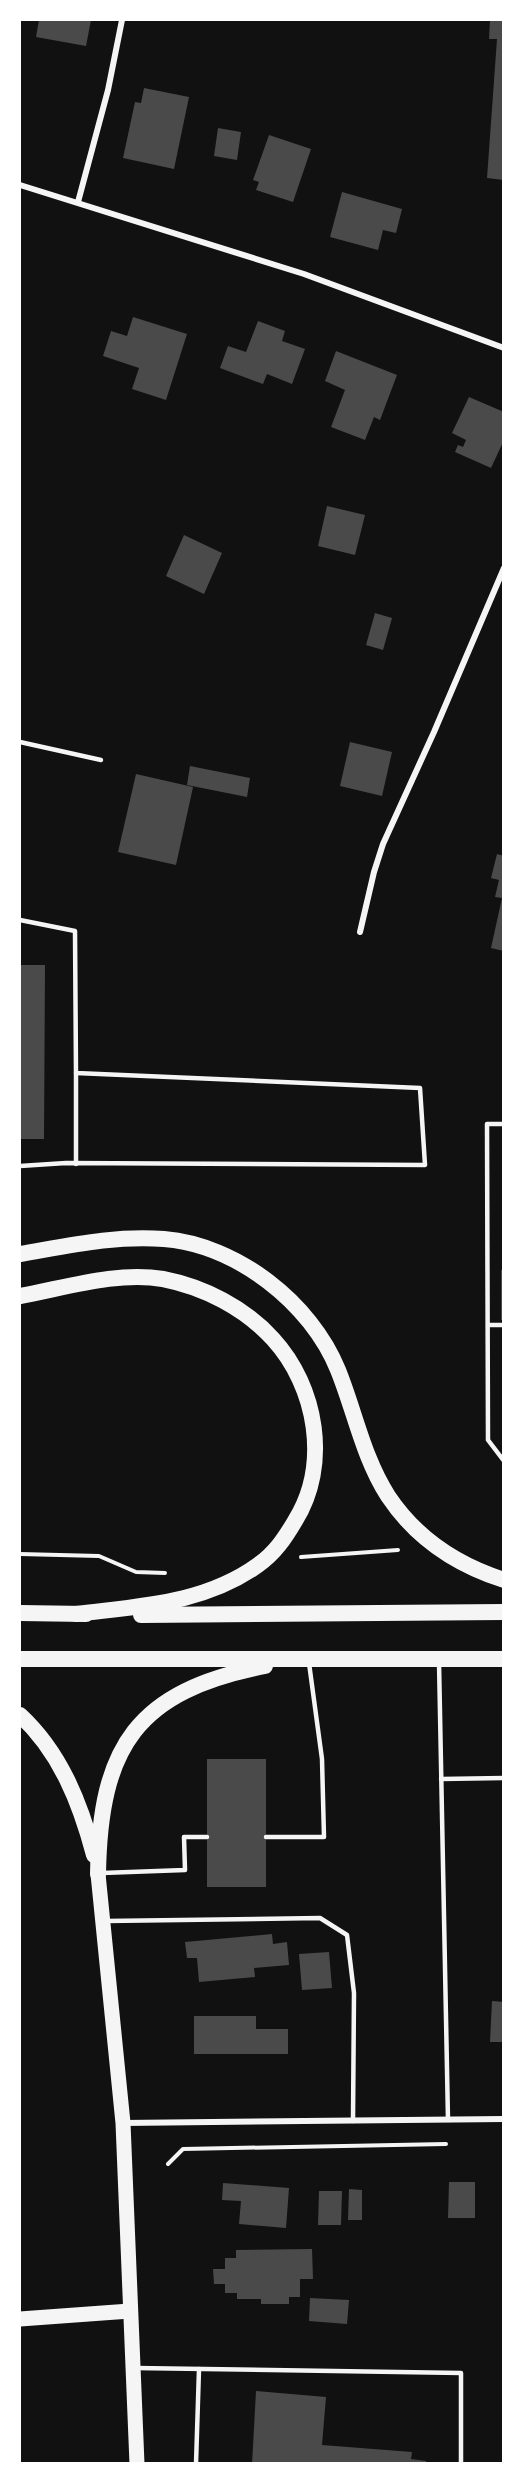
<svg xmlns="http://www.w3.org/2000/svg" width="523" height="2483" viewBox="0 0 523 2483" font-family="Overpass,sans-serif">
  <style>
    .building { fill: #4a4a4a }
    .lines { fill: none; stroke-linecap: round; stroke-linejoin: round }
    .path { stroke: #f5f5f5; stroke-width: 4 }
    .service { stroke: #f5f5f5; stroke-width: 4.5 }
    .minor { stroke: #f5f5f5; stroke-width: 6 }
    .primary { stroke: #f5f5f5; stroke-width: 15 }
    .trunk { stroke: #f5f5f5; stroke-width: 16 }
  </style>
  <rect width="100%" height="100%" fill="#111"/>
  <g class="building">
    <polygon points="39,20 91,20 86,46 36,37"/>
    <polygon points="490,20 504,20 504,180 487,178 497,39 489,39"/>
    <polygon points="144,88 189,97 174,169 123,158 135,102 141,103"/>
    <polygon points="218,128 241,132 237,160 214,156"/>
    <polygon points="269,135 311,149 293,202 256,190 259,182 253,180"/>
    <polygon points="342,192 402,209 396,233 383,230 378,250 330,237"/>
    <polygon points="133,317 187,334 166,400 132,389 139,368 103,356 111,331 127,336"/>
    <polygon points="258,321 285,331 282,341 305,349 292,384 267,374 263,384 220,368 228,346 246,352"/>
    <polygon points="336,351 397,375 380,420 374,417 365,440 331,427 345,390 325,381"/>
    <polygon points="469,397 504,412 504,440 491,468 455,452 458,445 463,447 466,440 452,433"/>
    <polygon points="327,506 365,515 355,555 318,546"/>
    <polygon points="184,535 222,553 204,594 166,576"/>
    <polygon points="375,613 392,618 383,650 366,645"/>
    <polygon points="350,742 392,752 382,796 340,786"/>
    <polygon points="190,766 250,778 247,797 187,785"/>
    <polygon points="136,774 193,787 176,865 118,852"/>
    <polygon points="497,854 504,856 504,951 491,948 502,898 495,897 499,880 491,878"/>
    <polygon points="20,965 45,965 44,1139 20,1139"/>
    <rect x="501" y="1270" width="3" height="50"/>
    <rect x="207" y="1759" width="59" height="128"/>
    <polygon points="272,1934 273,1944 287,1942 289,1965 254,1968 255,1977 199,1982 197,1958 187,1958 185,1942"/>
    <polygon points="329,1952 332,1988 302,1990 299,1954"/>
    <polygon points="492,2001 504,2002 504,2042 490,2042"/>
    <polygon points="194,2016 256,2016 256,2029 288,2029 288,2054 194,2054"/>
    <polygon points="449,2182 475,2182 475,2218 448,2218"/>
    <polygon points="223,2183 289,2188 286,2228 239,2224 241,2201 222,2200"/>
    <polygon points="349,2189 362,2190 362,2220 348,2220"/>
    <polygon points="319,2191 342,2191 341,2225 318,2225"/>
    <polygon points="312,2249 313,2279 300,2279 300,2297 289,2297 289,2304 261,2304 261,2299 237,2299 237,2293 225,2293 225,2284 214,2284 213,2269 225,2269 225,2258 236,2258 236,2250"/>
    <polygon points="310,2298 349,2300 347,2324 309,2321"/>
    <polygon points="256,2391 326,2397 322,2445 412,2452 411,2459 426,2461 426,2464 252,2464"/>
  </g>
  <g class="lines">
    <g class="path">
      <polyline points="20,1554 99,1556 136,1572 165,1573"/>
      <polyline points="301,1557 398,1550"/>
      <polyline points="168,2164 183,2149 446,2144"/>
    </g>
    <g class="service">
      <polyline points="20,742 101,760"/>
      <polyline points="20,920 75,931 76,1073 420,1088 425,1165 66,1163 20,1166"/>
      <polyline points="504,1124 487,1124 488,1440 504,1461"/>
      <polyline points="76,1164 76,1073"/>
      <polyline points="488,1325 504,1325"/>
      <polyline points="439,1662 448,2120"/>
      <polyline points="441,1779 504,1778"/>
      <polyline points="266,1837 324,1837 322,1759 309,1663"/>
      <polyline points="102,1873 185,1870 184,1837 207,1837"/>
      <polyline points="106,1921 320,1918 347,1935 354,1993 353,2121"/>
      <polyline points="135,2368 461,2373 461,2464"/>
      <polyline points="196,2464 199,2369"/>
    </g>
    <g class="minor">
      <polyline points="20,185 304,274 504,348"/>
      <polyline points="78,202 108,90 122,20"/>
      <polyline points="360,932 374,872 383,844 434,732 504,568"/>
      <polyline points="123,2123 504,2119"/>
    </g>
    <g class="primary">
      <polyline points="98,1874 123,2123 137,2464"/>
      <polyline points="20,2319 130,2311"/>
    </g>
    <g class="trunk">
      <path d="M20,1254c47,-8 95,-19 144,-15 73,6 147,64 174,131 17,42 25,87 50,126 28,42 69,69 116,84"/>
      <path d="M20,1296c45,-8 97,-25 143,-17 41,8 82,29 110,60 44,48 57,126 22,182 -10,17 -20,32 -37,44 -54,39 -119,41 -182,49"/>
      <polyline points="20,1613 86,1614"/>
      <polyline points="141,1615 504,1612"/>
      <polyline points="20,1659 504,1659"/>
      <path d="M20,1715c40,37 60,87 74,140"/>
      <path d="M98,1874c2,-128 39,-183 167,-208"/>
    </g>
  </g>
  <rect width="523" height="2483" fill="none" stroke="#ffffff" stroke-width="42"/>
</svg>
